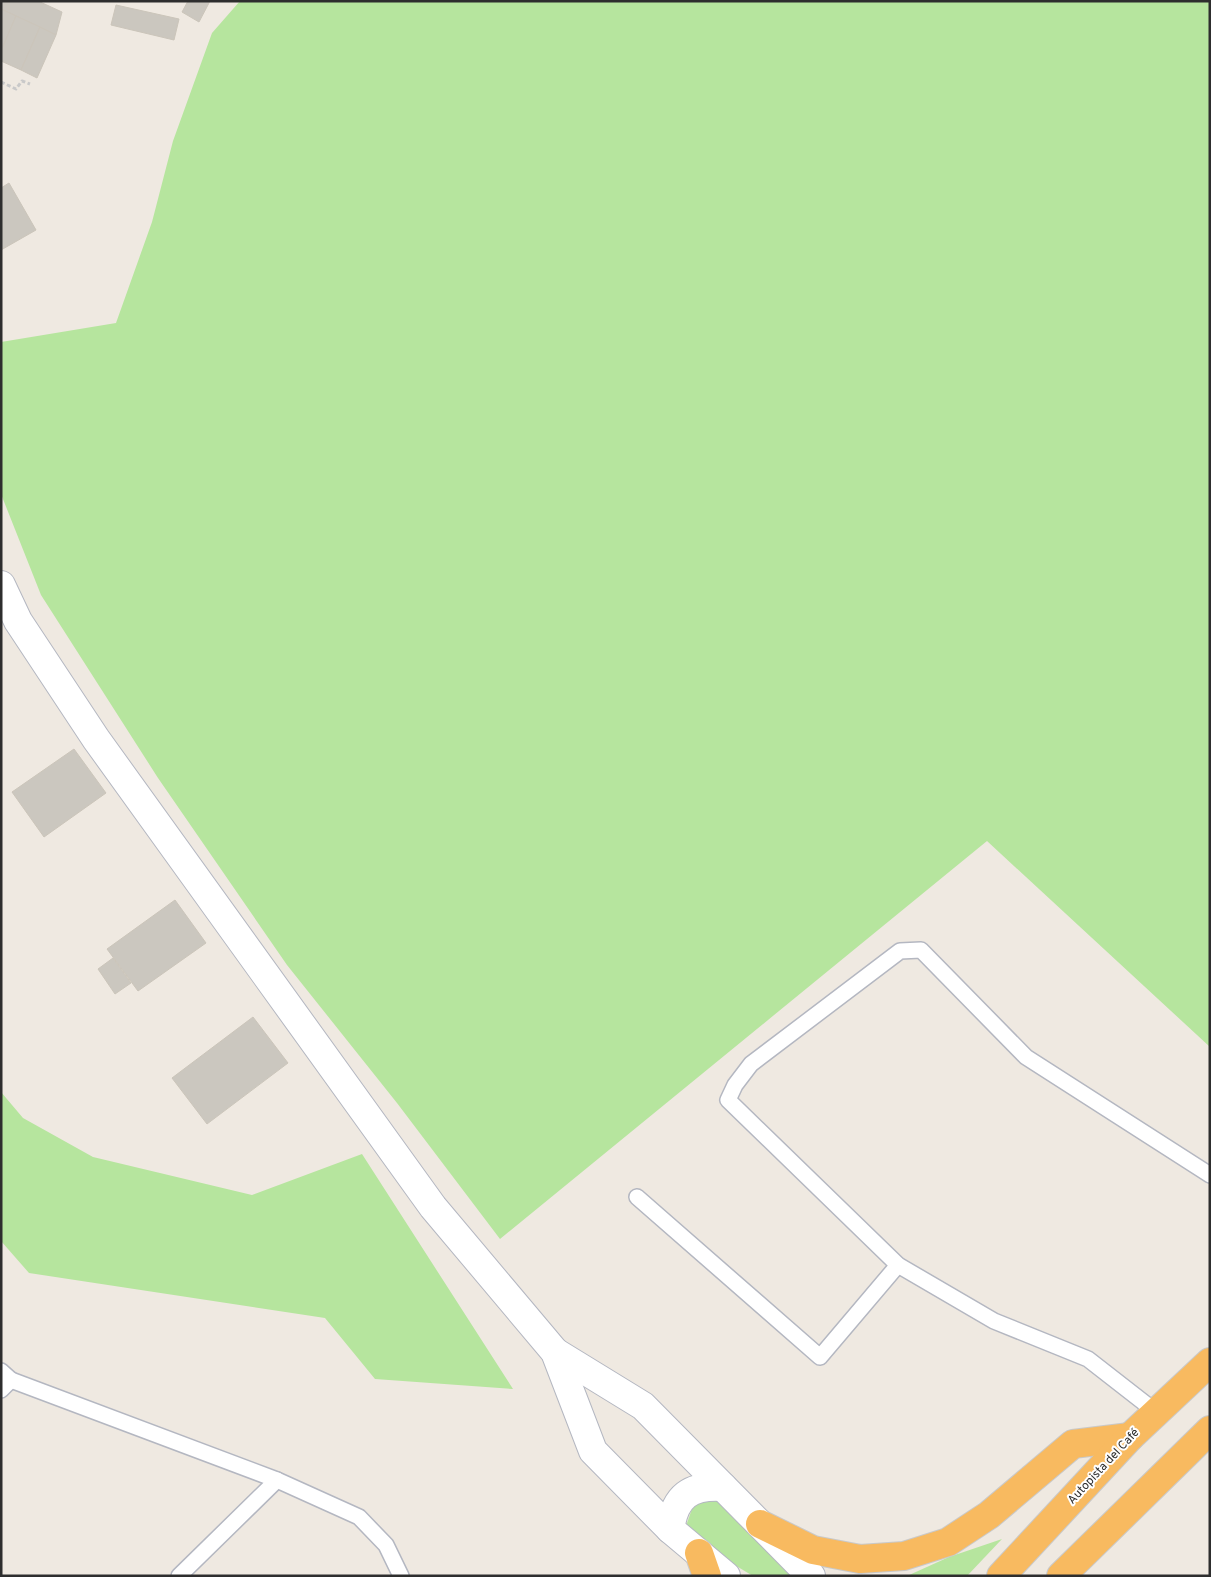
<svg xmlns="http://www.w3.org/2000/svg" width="1211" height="1577" viewBox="0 0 1211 1577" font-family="Overpass,sans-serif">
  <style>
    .green { fill: #b6e59e }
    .building { fill: #cbc7bf; stroke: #cbc5ba }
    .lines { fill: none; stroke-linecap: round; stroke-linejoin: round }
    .service-casing { stroke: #b4b7c1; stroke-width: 18 }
    .tertiary-casing { stroke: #b4b7c1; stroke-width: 30 }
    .trunk-casing { stroke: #c9c9c9; stroke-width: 30 }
    .path { stroke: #c9c9c9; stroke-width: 3; stroke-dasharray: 4 2.5; stroke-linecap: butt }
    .service { stroke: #fff; stroke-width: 15 }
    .tertiary { stroke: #fff; stroke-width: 28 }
    .trunk { stroke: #f8ba60; stroke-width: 28 }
    .labels { text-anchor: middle; stroke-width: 4; stroke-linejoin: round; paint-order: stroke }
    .street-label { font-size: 12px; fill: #2e2e2e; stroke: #fff }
  </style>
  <rect width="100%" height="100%" fill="#efe9e1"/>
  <g class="green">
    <polygon points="240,1 1210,1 1210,1047 987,841 500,1239 397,1103 287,965 158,778 41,595 1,494 1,342 116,323 152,222 173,141 212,33"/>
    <polygon points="1,1092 23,1118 93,1157 252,1195 362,1154 513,1389 375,1379 325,1318 29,1273 1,1241"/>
    <polygon points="711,1498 737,1511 792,1576 753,1576 688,1537 687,1523 693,1506"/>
    <polygon points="1002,1539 967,1576 907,1576 949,1557"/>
  </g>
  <g class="building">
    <polygon points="1,1 38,1 62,12 56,35 1,9"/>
    <polygon points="188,1 210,1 199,22 182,12"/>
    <polygon points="116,5 179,19 174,40 111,25"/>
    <polygon points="1,9 16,16 1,51"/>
    <polygon points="16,16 40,27 21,70 1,61 1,51"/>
    <polygon points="40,27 56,35 37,78 21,70"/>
    <polygon points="9,183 36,230 1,250 1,188"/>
    <polygon points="74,749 106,793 44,837 12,792"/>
    <polygon points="175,900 206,943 138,991 107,949"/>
    <polygon points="113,958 131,983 115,994 98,969"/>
    <polygon points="253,1017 288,1063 207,1124 172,1078"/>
  </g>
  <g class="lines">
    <defs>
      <g id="service">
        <polyline points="637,1197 820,1357 898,1265"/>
        <polyline points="1,1371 11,1380 1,1390"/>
        <polyline points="11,1380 277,1480 359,1517 386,1545 401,1576"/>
        <polyline points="1156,1412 1088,1359 994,1321 898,1265 728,1100 735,1085 751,1064 900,951 921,950 1026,1057 1210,1175"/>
        <polyline points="179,1576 277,1480"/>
      </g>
      <g id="tertiary">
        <polyline points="1,585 18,621 96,739 433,1207 555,1352 593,1451 670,1529 726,1576"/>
        <polyline points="555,1352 643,1406 811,1576"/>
        <path d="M670,1529c5,-33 20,-44 53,-42"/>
      </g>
      <g id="trunk">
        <polyline points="760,1524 813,1550 860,1559 904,1556 948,1542 989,1515 1073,1444 1130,1437"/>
        <polyline points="699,1553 707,1576"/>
        <polyline points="1001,1576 1130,1437 1210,1362"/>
        <polyline points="1061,1576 1210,1430"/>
      </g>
    </defs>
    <use href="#service" class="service-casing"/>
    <use href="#tertiary" class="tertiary-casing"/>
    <use href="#trunk" class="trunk-casing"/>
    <polyline class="path" points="1,82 16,89 22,81 30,84"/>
    <use href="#service" class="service"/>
    <use href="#tertiary" class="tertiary"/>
    <use href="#trunk" class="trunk"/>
  </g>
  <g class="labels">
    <g class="street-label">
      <text transform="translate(1103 1466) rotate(-47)" y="4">Autopista del Café</text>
    </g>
  </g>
  <rect width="1211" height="1577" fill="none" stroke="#2e2e2e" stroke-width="5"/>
</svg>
